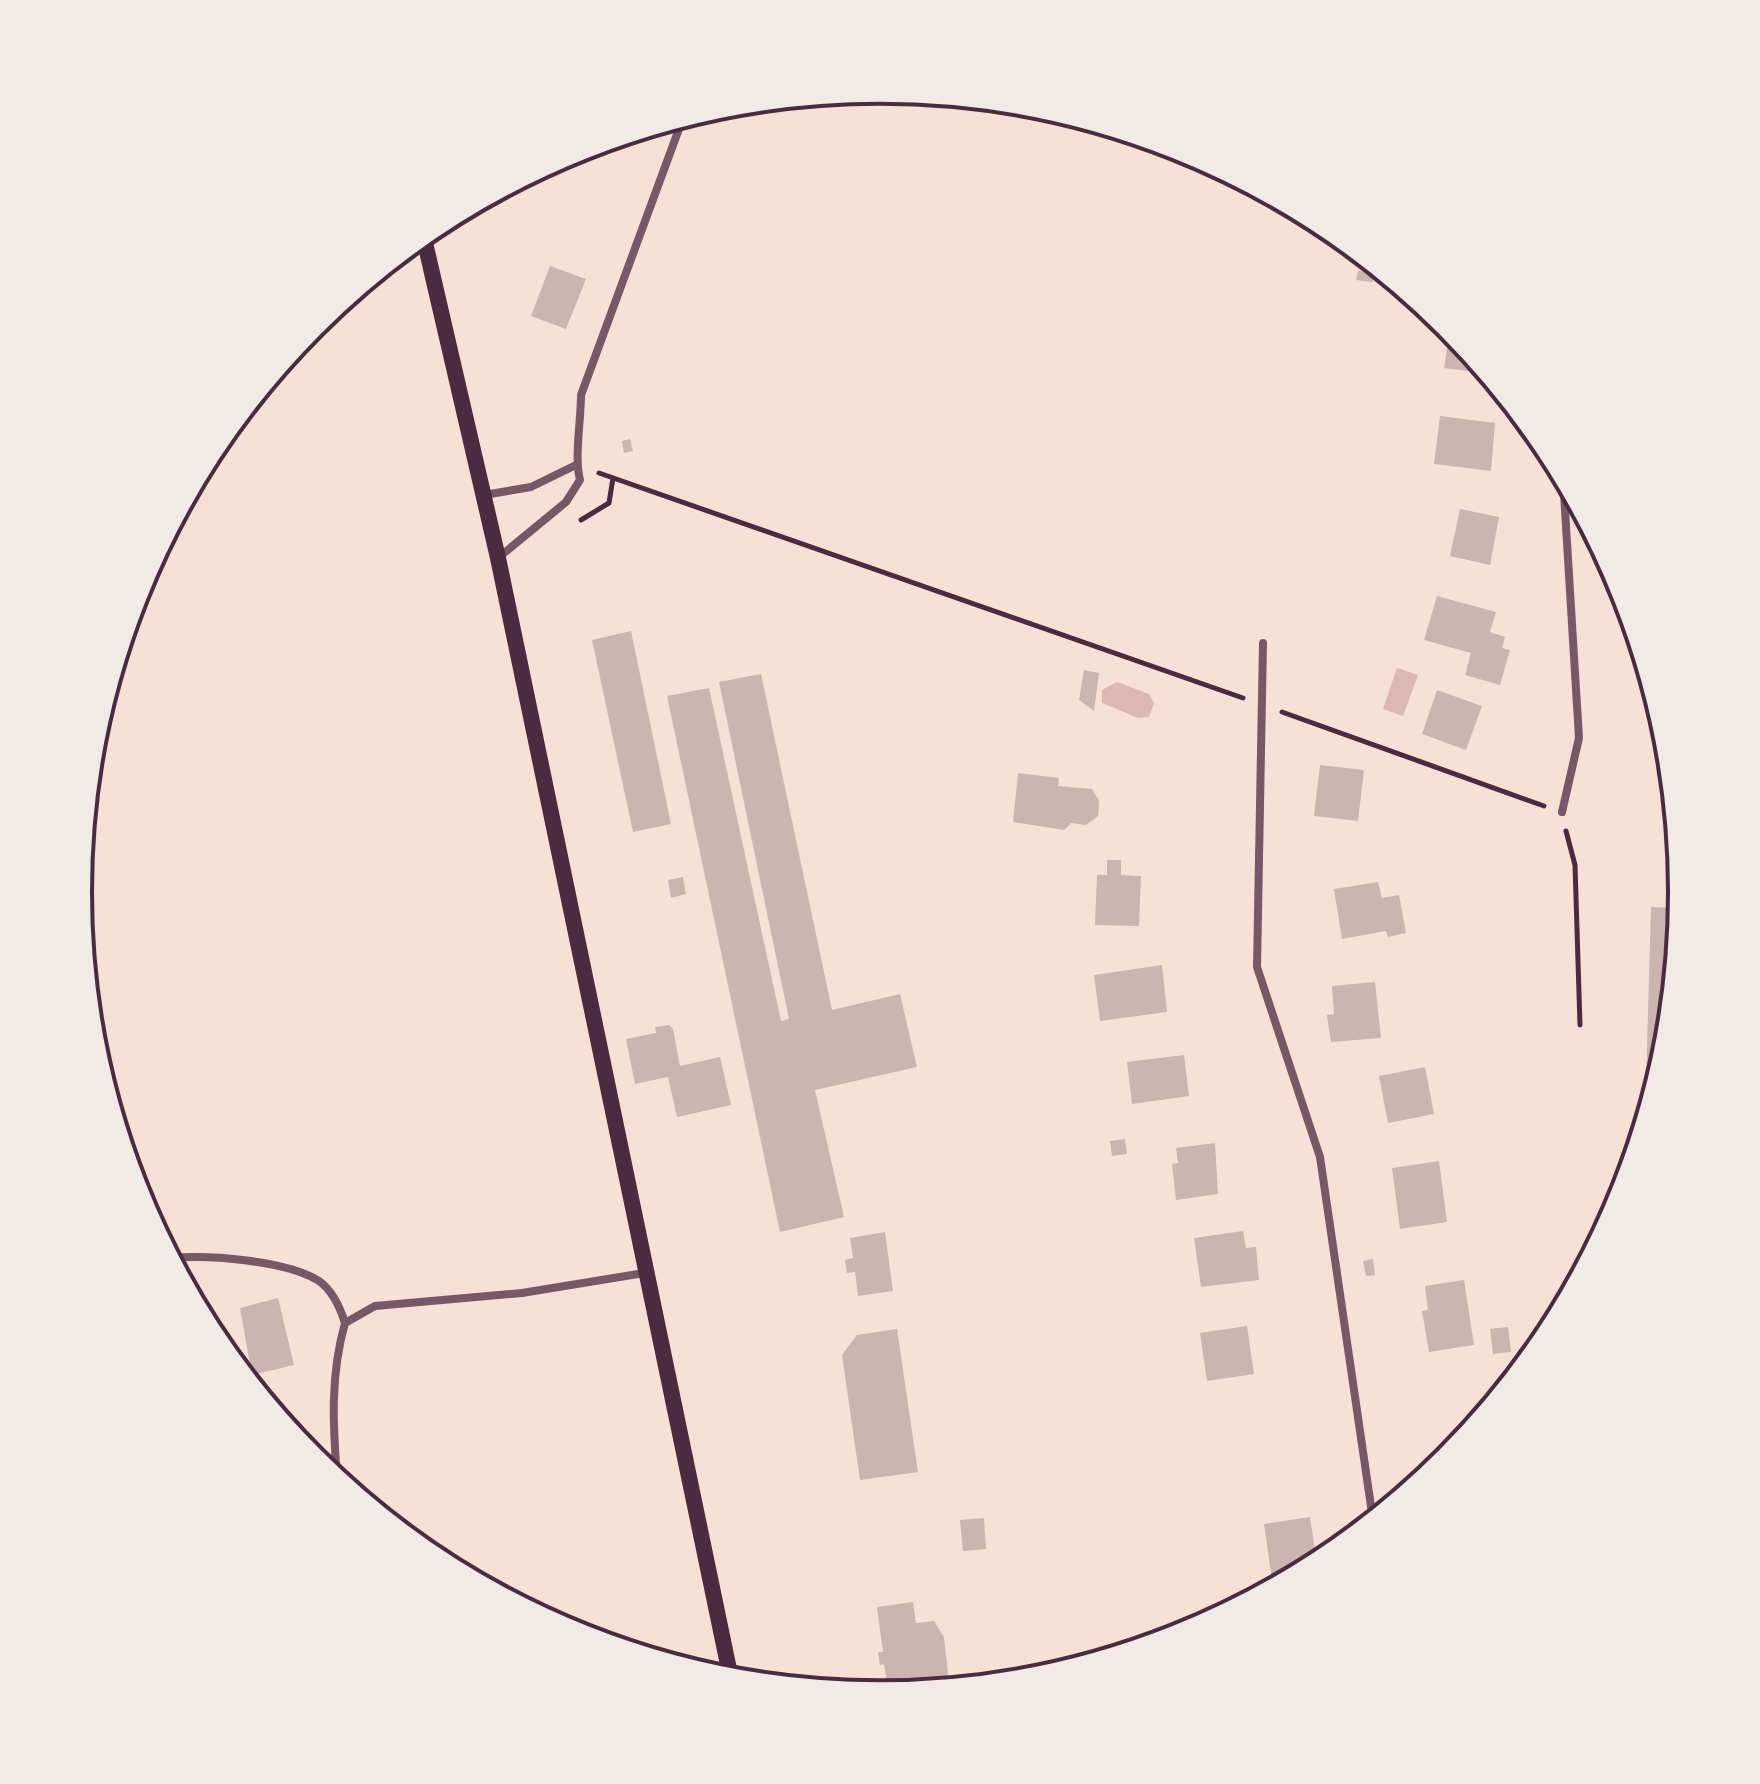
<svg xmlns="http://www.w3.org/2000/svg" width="1760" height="1784" viewBox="0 0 1760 1784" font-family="'Noto Serif',serif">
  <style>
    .water { fill: #dcb8b0 }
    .building { fill: #ccb4b1 }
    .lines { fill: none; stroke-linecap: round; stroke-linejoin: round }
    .path { stroke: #4a2c40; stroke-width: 5 }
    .minor { stroke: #755966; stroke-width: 8 }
    .secondary { stroke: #4a2c40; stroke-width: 16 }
    .rim { fill: none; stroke: #4a2c40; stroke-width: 4 }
  </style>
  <rect width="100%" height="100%" fill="#f7e1d7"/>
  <g class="water">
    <polygon points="1397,668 1418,675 1403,716 1383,709"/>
    <polygon points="1117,682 1149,694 1154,703 1149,717 1138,718 1102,703 1102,690"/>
  </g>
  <g class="building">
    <polygon points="550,266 586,279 566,329 531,316"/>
    <polygon points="1358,271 1374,272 1373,282 1356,280"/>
    <polygon points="1450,328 1484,369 1483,373 1444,368"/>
    <polygon points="1440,416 1495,423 1491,471 1434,464"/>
    <polygon points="630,439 633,451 624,453 622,441"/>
    <polygon points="1460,509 1499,517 1490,565 1450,556"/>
    <polygon points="1437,596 1496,612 1490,632 1505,637 1502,648 1510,650 1500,685 1465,675 1471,653 1424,640"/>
    <polygon points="631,631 671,824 633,832 592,640"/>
    <polygon points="1084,670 1099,673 1094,711 1079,700"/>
    <polygon points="761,674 832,1010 900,994 917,1067 815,1090 844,1217 780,1232 667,696 709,688 781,1021 789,1019 719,682"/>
    <polygon points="1437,690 1482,706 1466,750 1422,734"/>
    <polygon points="1320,765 1364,770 1358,821 1314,816"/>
    <polygon points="1018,773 1059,778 1058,786 1092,789 1099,801 1098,816 1086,825 1071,823 1064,830 1013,822"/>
    <polygon points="1107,860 1121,860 1121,875 1141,876 1139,926 1095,925 1097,875 1107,875"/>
    <polygon points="683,877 686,894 671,898 668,880"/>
    <polygon points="1378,882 1382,898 1399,895 1406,933 1388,937 1386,931 1342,939 1334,889"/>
    <polygon points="1651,907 1680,908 1666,1049 1645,1119"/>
    <polygon points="1162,965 1167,1012 1100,1021 1094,975"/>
    <polygon points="1375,982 1381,1038 1331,1042 1327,1015 1334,1014 1332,986"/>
    <polygon points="669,1025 673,1029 680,1066 720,1057 731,1105 677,1117 668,1077 635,1084 626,1039 656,1033 655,1027"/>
    <polygon points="1184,1055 1189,1096 1132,1104 1127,1062"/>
    <polygon points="1425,1067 1434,1114 1388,1123 1379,1076"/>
    <polygon points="1125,1139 1127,1154 1112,1156 1110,1141"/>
    <polygon points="1215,1143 1218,1194 1176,1200 1172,1164 1178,1163 1176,1148"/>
    <polygon points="1439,1161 1447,1222 1400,1229 1392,1168"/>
    <polygon points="1243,1231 1246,1248 1256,1247 1259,1280 1201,1287 1194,1238"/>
    <polygon points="885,1232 893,1291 858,1296 855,1272 847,1273 845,1260 853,1258 850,1238"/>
    <polygon points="1373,1259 1375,1275 1366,1276 1363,1261"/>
    <polygon points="1464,1280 1474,1345 1429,1352 1422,1311 1428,1310 1425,1286"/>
    <polygon points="278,1298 294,1365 252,1375 240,1308"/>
    <polygon points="1247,1326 1254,1374 1207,1381 1200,1333"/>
    <polygon points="1508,1327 1511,1352 1493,1354 1490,1329"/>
    <polygon points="897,1329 918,1472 860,1480 842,1355 857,1335"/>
    <polygon points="1310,1517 1317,1564 1273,1587 1264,1524"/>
    <polygon points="984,1518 986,1549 963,1551 960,1520"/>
    <polygon points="913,1602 916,1623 934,1621 944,1637 948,1673 943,1688 888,1690 884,1664 880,1665 878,1652 883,1652 877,1607"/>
  </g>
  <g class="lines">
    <g class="path">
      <polyline points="599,473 1243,698"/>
      <polyline points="581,520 609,503 613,478"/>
      <polyline points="1282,712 1544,806"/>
      <polyline points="1566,831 1575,865 1580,1025"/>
    </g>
    <g class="minor">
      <polyline points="484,495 531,487 576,465"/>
      <path d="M498,558l68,-56 14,-22c-6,-23 1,-58 1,-85l102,-277"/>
      <polyline points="1263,643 1257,967 1320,1157 1373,1520"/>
      <polyline points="1562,812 1579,738 1563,477"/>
      <path d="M171,1258c38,-3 115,2 148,23 14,10 21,26 26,42"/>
      <path d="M337,1479c-4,-54 -7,-103 8,-156l30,-17 147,-13 122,-20"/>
    </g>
    <polyline class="secondary" points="423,234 498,558 731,1679"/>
  </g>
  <path d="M0 0H1760V1784H0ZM92 892a788 788 0 1 1 1576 0a788 788 0 1 1-1576 0Z" fill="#f1eae7" fill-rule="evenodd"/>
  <path class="rim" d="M92 892a788 788 0 1 1 1576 0a788 788 0 1 1-1576 0Z"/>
</svg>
